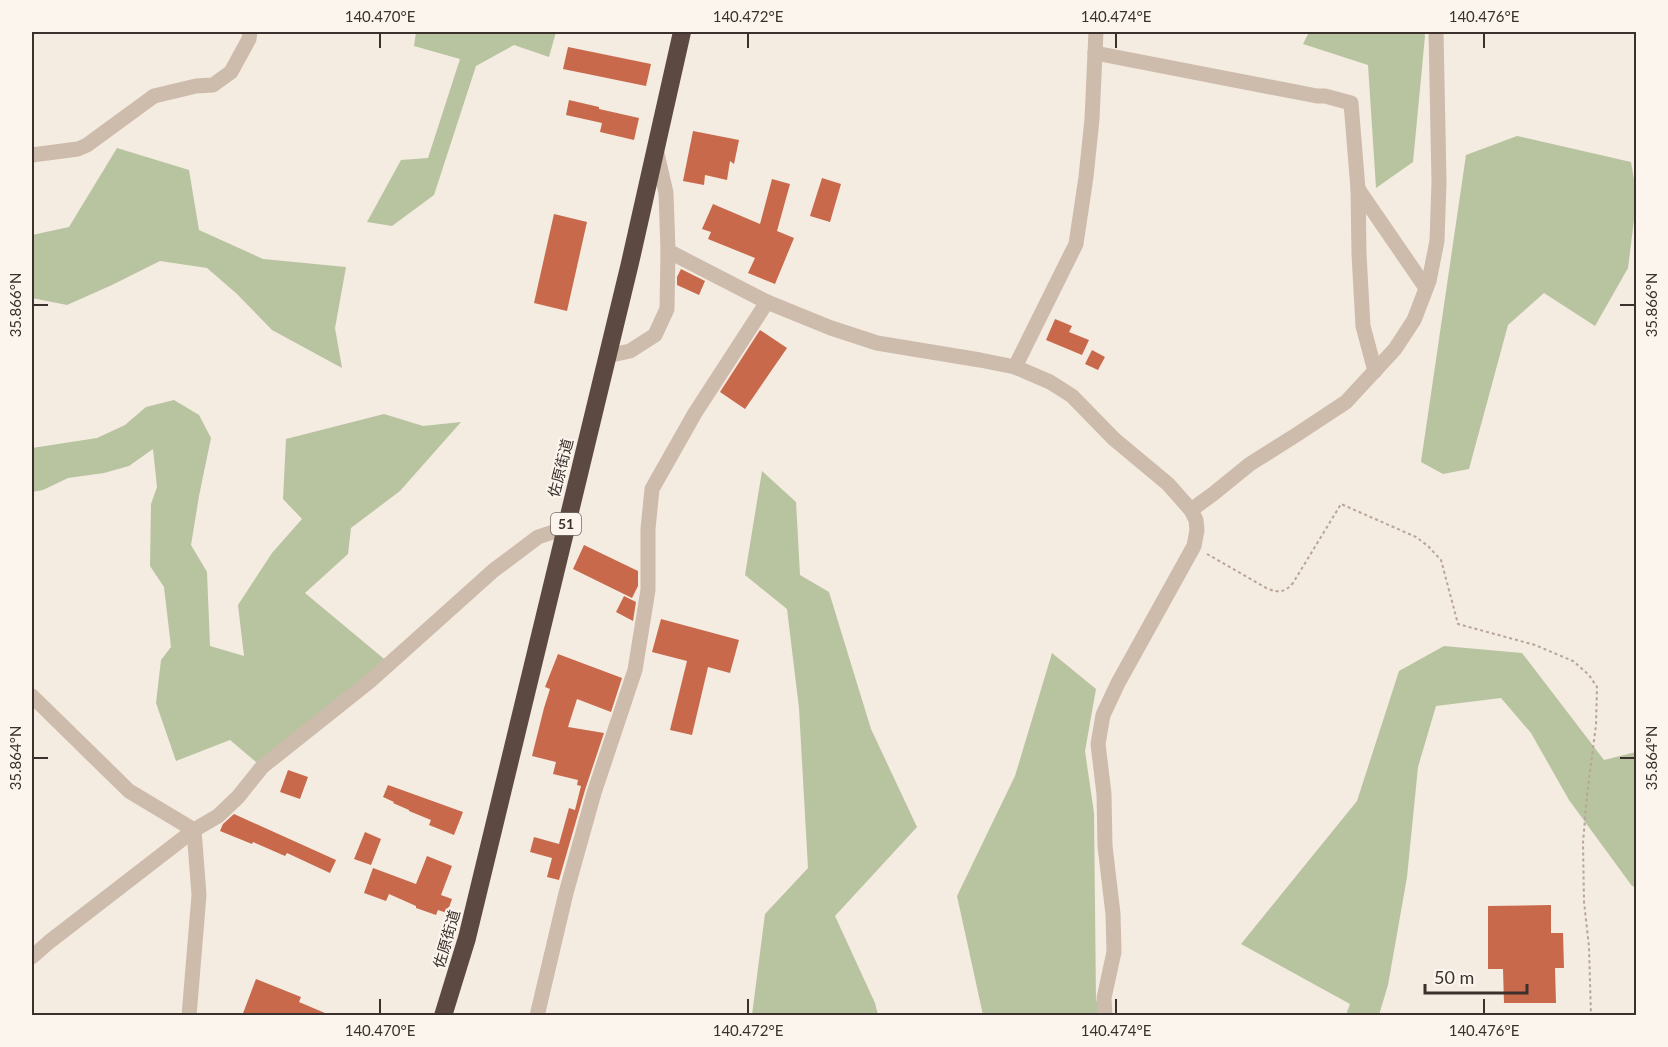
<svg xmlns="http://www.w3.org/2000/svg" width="1668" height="1047" viewBox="0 0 1668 1047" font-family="Lato,'Noto Sans JP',sans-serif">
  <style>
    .green { fill: #b8c4a0 }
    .building { fill: #c8694b }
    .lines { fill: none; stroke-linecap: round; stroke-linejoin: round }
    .path { stroke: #b9a596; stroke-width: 2; stroke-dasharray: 3 3; stroke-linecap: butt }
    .minor { stroke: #cdbbac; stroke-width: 15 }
    .highway { stroke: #5c4a42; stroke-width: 18 }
    .ticks { fill: none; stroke: #3b302b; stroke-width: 2 }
    .labels { text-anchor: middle; stroke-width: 4.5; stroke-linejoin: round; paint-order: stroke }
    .shield { fill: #fbf5ee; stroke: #756b66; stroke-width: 1.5 }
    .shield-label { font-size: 14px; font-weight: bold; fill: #3b302b }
    .street-label { font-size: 15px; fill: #3b302b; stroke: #fbf5ee }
    .neatline { fill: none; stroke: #3b302b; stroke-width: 2 }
    .ticks-label { font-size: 15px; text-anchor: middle; fill: #3b302b }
  </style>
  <rect width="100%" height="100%" fill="#f4ebe1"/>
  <g class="green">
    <polygon points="416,32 556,32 549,57 514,45 476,66 434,195 392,226 367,222 401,160 428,158 460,59 414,46"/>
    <polygon points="1309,32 1424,32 1425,36 1413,162 1376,188 1368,65 1303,44"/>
    <polygon points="1517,136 1631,162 1636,191 1636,204 1628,268 1595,326 1544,293 1508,325 1469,469 1443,474 1421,462 1466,155"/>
    <polygon points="117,148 189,170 199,230 263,259 346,267 335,328 342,368 272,330 237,294 207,268 160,261 112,285 67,305 32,298 32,235 69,227"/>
    <polygon points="174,400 199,415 211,438 199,496 191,545 207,572 210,646 244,656 238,605 272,553 302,519 283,499 286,439 384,414 423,426 461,422 400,491 351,528 348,554 305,593 389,663 262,767 230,740 176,761 156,703 161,660 171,647 164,587 150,566 151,504 157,487 153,449 129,466 104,473 68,478 43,490 32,492 32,448 97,438 125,425 146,407"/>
    <polygon points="762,471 796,502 800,575 829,592 871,729 917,827 835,916 875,1003 878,1015 752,1015 765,914 808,868 799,708 787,609 745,575"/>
    <polygon points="1444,646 1522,653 1604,760 1636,752 1636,887 1632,886 1569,800 1531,733 1501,698 1436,706 1418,767 1407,877 1388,985 1379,1015 1346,1015 1350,1004 1241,944 1357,801 1399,671"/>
    <polygon points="1052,653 1096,689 1085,751 1094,813 1096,1000 1104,1015 983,1015 957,896 1015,776"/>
  </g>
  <g class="building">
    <polygon points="568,47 651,64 646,86 563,69"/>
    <polygon points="569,100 599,107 599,109 639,118 634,140 600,132 602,123 566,115"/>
    <polygon points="693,131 739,140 734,164 730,161 727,180 705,175 704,185 683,181"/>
    <polygon points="822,178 841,184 830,222 810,216"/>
    <polygon points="772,179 790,184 777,231 794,238 775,284 748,273 755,258 708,239 711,232 702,229 713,204 760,224"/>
    <polygon points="554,214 587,222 567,311 534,303"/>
    <polygon points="681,269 705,281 699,295 677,285 677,277"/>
    <polygon points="1055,319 1072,326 1069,332 1089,340 1082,355 1046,340"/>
    <polygon points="760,330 787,348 745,409 720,392"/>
    <polygon points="1092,350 1105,357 1098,370 1085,364"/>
    <polygon points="584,545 638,571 638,586 632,598 573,569"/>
    <polygon points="624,596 636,602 633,621 616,612"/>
    <polygon points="661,619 739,640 730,673 708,667 692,735 670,730 687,661 652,652"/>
    <polygon points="558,654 622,678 611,712 577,699 568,727 604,733 585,790 559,880 547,877 552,858 530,852 534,837 559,844 569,808 575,810 581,786 577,785 578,780 553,774 556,762 532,756 544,708 550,689 545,687"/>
    <polygon points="288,770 308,777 300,799 280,792"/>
    <polygon points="388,785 463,812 454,835 429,825 431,820 409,811 409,810 393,803 394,802 383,797"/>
    <polygon points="234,814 336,860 330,873 287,853 285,856 253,842 252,844 220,831 223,824"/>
    <polygon points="365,832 381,839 371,865 354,859"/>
    <polygon points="427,856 452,866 441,895 452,899 447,913 438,910 436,915 416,908 416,906 389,894 386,901 364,893 373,868 416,884"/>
    <polygon points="1551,905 1551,933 1563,933 1564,968 1555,968 1556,1003 1504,1003 1503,969 1488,969 1488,906"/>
    <polygon points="256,979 301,997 299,1002 332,1016 242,1016"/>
  </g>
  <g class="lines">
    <path class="path" d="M1207,554l61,35c12,4 17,3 25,-6l48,-79 75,33 12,9 13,14 17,64 77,21 38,16 16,14 8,12 -1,38 -9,70 -4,48 1,59 5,45 2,69"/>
    <g class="minor">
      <polyline points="1095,53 1317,96 1325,96 1351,103 1358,189 1359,254 1363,326 1375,371"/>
      <polyline points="32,155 78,149 87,145 154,96 196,86 213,85 231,72 249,39 250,32"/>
      <polyline points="1358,189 1426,288"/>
      <polyline points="668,251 767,302 831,328 877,343 980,360 1015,367 1050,382 1072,396 1114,439 1168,484 1191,510 1196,520 1197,530 1194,546 1118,683 1103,715 1098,744 1104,794 1105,846 1113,914 1114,952 1104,998 1105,1016"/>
      <polyline points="607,356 630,351 655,335 667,309 668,251 666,193 656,149"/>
      <polyline points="1015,367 1076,244 1086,177 1092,119 1096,32"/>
      <polyline points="1191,510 1213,494 1250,464 1296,435 1346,402 1395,349 1414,320 1429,281 1437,241 1439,182 1436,32"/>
      <polyline points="32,696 129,791 194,830"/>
      <polyline points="32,957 49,942 194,830 218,816 238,797 262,767 369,682 494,570 538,537 565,528"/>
      <polyline points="189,1016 199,895 194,830"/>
      <polyline points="537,1016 566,893 594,793 635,670 648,590 648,529 652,489 695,413 767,302"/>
    </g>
    <polyline class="highway" points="443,1016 467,938 630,263 682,32"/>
  </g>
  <path class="ticks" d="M380,33v15M748,33v15M1116,33v15M1484,33v15M33,305h15M1620,305h15M33,758h15M1620,758h15M380,999v15M748,999v15M1116,999v15M1484,999v15"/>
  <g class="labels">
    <rect class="shield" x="551" y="513" width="30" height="22" rx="4.5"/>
    <g class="shield-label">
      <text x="566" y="529">51</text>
    </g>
    <g class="street-label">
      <text transform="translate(561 468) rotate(-76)" y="5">佐原街道</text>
      <text transform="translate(447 939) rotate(-74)" y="5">佐原街道</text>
    </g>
  </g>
  <rect width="1668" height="1047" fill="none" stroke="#fbf5ee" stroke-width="66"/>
  <path d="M1425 984v9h102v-9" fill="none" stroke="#3b302b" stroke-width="3"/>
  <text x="1434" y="984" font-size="18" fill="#3b302b" stroke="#fbf5ee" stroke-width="4.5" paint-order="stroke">50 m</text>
  <rect x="33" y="33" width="1602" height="981" class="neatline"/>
  <g class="ticks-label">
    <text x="380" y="22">140.470°E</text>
    <text x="748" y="22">140.472°E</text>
    <text x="1116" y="22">140.474°E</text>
    <text x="1484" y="22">140.476°E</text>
    <text transform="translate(16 305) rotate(-90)" y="5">35.866°N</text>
    <text transform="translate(1652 305) rotate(-90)" y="5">35.866°N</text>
    <text transform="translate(16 758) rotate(-90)" y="5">35.864°N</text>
    <text transform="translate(1652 758) rotate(-90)" y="5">35.864°N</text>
    <text x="380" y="1036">140.470°E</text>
    <text x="748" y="1036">140.472°E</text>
    <text x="1116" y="1036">140.474°E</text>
    <text x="1484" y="1036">140.476°E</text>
  </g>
</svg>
